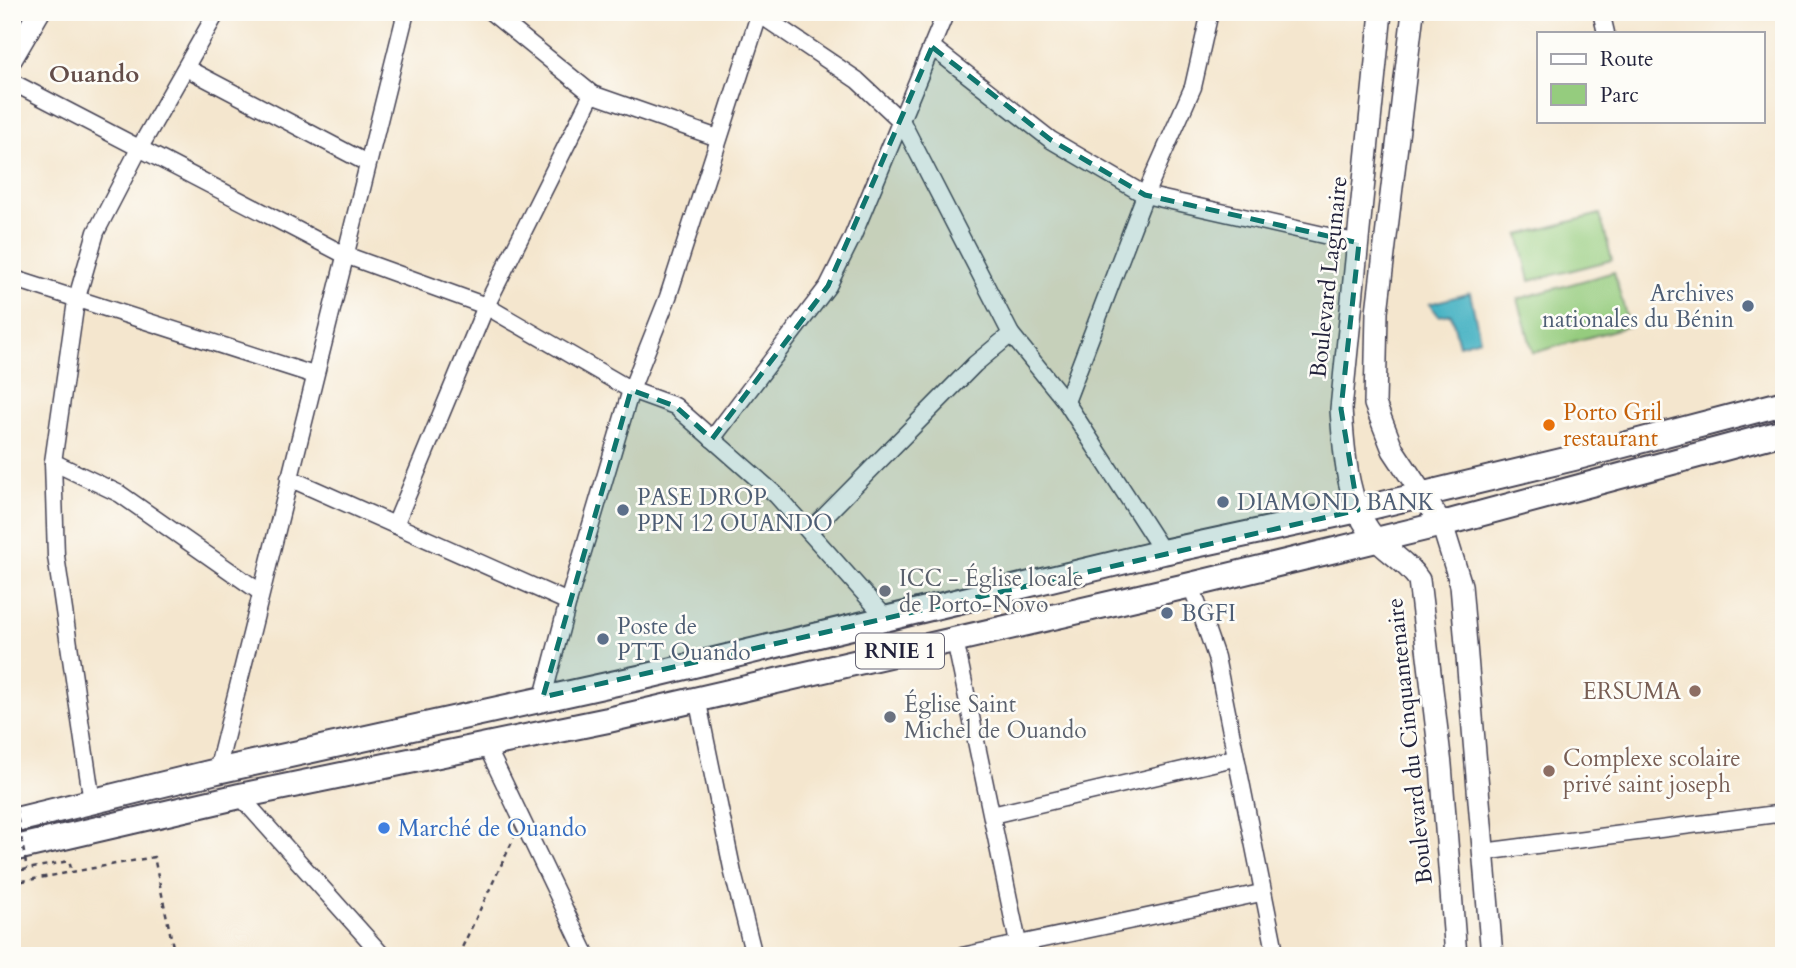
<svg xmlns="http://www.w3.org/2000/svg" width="1796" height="968" viewBox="0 0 1796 968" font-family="Cardo,serif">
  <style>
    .green { fill: #95cc7e; stroke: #5c775c; stroke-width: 2 }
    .water { fill: #48b4c4; stroke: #356b80; stroke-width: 2 }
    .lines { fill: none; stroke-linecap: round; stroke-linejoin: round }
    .minor-casing { stroke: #423f51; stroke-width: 19 }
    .major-casing { stroke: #423f51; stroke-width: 24 }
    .highway-casing { stroke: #423f51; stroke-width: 28 }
    .path { stroke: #423f51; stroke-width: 2.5; stroke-dasharray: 5 5; stroke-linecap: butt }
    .minor { stroke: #fff; stroke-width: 16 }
    .major { stroke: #fff; stroke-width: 21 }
    .highway { stroke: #fff; stroke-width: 24 }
    .path-bridge { stroke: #423f51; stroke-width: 2.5; stroke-dasharray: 5 5; stroke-linecap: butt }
    .marked { fill: #0f766e; fill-opacity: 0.2; stroke: #0f766e; stroke-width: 5; stroke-dasharray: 14 9; stroke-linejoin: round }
    .service-dot { fill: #5c6f8a; stroke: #fdfcf7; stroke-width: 2.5 }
    .food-dot { fill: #e8710a; stroke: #fdfcf7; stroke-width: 2.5 }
    .worship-dot { fill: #6b7280; stroke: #fdfcf7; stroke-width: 2.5 }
    .education-dot { fill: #8d6e63; stroke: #fdfcf7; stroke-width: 2.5 }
    .shop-dot { fill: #3f7fe0; stroke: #fdfcf7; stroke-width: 2.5 }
    .labels { text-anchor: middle; stroke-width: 5; stroke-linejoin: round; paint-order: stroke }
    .shield { fill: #fdfcf7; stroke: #646373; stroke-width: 2 }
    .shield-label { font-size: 21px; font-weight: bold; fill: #22223b }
    .street-label { font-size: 23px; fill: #22223b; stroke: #fdfcf7 }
    .service-label { font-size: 23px; fill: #4e5e75; stroke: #fdfcf7; text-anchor: start }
    .food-label { font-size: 23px; fill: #c56008; stroke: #fdfcf7; text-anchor: start }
    .worship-label { font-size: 23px; fill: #5b616d; stroke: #fdfcf7; text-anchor: start }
    .education-label { font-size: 23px; fill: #785e54; stroke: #fdfcf7; text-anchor: end }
    .shop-label { font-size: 23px; fill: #366cbe; stroke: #fdfcf7; text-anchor: start }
    .neighbourhood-label { font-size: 24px; font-weight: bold; fill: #634d49; stroke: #fdfcf7 }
  </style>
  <rect width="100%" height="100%" fill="#fdfcf7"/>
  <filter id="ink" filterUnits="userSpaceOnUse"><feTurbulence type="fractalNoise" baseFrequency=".0143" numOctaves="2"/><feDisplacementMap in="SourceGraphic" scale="14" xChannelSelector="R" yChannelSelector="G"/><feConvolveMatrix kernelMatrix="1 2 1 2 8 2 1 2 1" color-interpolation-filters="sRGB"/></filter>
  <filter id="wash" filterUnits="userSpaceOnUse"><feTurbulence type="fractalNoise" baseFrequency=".00686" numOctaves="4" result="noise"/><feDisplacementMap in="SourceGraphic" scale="28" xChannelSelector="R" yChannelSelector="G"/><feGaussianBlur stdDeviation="1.57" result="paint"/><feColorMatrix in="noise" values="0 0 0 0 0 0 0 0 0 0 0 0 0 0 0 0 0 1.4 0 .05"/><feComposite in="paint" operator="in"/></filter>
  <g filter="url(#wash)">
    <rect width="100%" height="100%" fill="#f4e6ce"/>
    <g class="green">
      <polygon points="1600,214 1612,260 1530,281 1519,235"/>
      <polygon points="1614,272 1629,326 1533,353 1518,299"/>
    </g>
    <polygon class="water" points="1470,293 1480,339 1459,345 1451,314 1439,316 1429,304"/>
  </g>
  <g filter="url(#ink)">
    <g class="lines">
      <defs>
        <g id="minor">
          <polyline points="491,12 592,94 718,138"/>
          <polyline points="756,12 857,80 902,122 1011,334 1066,402 1163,552"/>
          <polyline points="1601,12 1606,33"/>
          <polyline points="932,47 1051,140 1145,195 1359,243"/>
          <polyline points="186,68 367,163"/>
          <polyline points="12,82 345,255 486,306 631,390 675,406 776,495 887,619"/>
          <polyline points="12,278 314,375"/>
          <polyline points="1066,402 1145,195 1193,87 1210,12"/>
          <polyline points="712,439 828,286 852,238 946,12"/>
          <polyline points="53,462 120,494 260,592"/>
          <polyline points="289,478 568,602"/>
          <polyline points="395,525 486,306 592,94"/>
          <polyline points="811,530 975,364 1011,334"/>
          <polyline points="1191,585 1216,657 1276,956"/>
          <polyline points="955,640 1018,943"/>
          <polyline points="543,697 568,602 631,390 668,297 760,12"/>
          <polyline points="697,698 733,873 754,956"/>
          <polyline points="486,745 587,956"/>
          <polyline points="217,771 406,12"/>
          <polyline points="240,796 383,956"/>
          <polyline points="92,802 56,556 53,462 76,301 96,232 139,149 217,12"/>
          <polyline points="992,815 1234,758"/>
          <polyline points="1483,852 1784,813"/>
          <polyline points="962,956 1261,893"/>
        </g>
        <g id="major">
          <path d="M1381,12l-40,397c3,41 5,98 35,130 14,15 31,23 43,41l22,185 15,191"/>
          <polyline points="1413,12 1377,312 1375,404 1393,450 1442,524 1461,585 1492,956"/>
          <polyline points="12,58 39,12"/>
        </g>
        <g id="highway">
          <polyline points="12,821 217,771 648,676 1163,552 1358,510 1574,458 1784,403"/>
          <polyline points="12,849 240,796 608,720 1191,585 1442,524 1784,432"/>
        </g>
      </defs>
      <use href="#minor" class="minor-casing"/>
      <use href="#major" class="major-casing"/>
      <use href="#highway" class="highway-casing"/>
      <g class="path">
        <polyline points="12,872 69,861 72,872"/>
        <polyline points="12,883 154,857 175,956"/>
        <polyline points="12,911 19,956"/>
        <polyline points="458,956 514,838"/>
      </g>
      <use href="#minor" class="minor"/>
      <use href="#major" class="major"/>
      <use href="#highway" class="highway"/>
      <polyline class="path-bridge" points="14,799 27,869"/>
    </g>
  </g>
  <path class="marked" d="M932,47l119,93 94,55 214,48 -18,166 17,101 -815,187 88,-307 44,16 37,33 116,-153z"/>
  <g class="service-dot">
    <circle cx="1748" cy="306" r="7"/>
    <circle cx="1223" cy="502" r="7"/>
    <circle cx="623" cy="510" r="7"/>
    <circle cx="1167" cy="613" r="7"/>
    <circle cx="603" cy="639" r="7"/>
  </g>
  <circle class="food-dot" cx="1549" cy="425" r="7"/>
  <g class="worship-dot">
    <circle cx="885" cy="591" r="7"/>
    <circle cx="890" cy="717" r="7"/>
  </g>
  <g class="education-dot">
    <circle cx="1695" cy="691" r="7"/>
    <circle cx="1549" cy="771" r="7"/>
  </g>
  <circle class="shop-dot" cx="384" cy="828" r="7"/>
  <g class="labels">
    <rect class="shield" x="856" y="633.5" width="88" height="35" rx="5"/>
    <g class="shield-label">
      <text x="900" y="658">RNIE 1</text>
    </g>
    <g class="street-label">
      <text transform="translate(1328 277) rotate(-84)" y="8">Boulevard Lagunaire</text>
      <text transform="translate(1409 741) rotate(-96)" y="8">Boulevard du Cinquantenaire</text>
    </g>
    <g class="service-label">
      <text x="1734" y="301" text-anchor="end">Archives<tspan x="1734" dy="26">nationales du Bénin</tspan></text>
      <text x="637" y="505">PASE DROP<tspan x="637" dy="26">PPN 12 OUANDO</tspan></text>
      <text x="1237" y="510">DIAMOND BANK</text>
      <text x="1181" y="621">BGFI</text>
      <text x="617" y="634">Poste de<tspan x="617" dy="26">PTT Ouando</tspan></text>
    </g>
    <g class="food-label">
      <text x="1563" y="420">Porto Gril<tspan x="1563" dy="26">restaurant</tspan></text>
    </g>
    <g class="worship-label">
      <text x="899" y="586">ICC - Église locale<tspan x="899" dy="26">de Porto-Novo</tspan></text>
      <text x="904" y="712">Église Saint<tspan x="904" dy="26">Michel de Ouando</tspan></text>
    </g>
    <g class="education-label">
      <text x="1681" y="699">ERSUMA</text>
      <text x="1563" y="766" text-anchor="start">Complexe scolaire<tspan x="1563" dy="26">privé saint joseph</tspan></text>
    </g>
    <g class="shop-label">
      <text x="398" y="836">Marché de Ouando</text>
    </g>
    <g class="neighbourhood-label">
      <text x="94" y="82">Ouando</text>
    </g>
  </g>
  <rect width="1796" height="968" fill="none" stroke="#fdfcf7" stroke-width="42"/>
  <rect x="1537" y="32" width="228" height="91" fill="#fdfcf7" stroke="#a5a5ac" stroke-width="2"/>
  <rect x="1551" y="54" width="35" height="10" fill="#ffffff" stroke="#a5a5ac" stroke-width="2"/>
  <text x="1600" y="66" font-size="21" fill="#22223b">Route</text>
  <rect x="1551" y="84" width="35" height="21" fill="#95cc7e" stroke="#a5a5ac" stroke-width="2"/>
  <text x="1600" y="102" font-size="21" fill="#22223b">Parc</text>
</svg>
